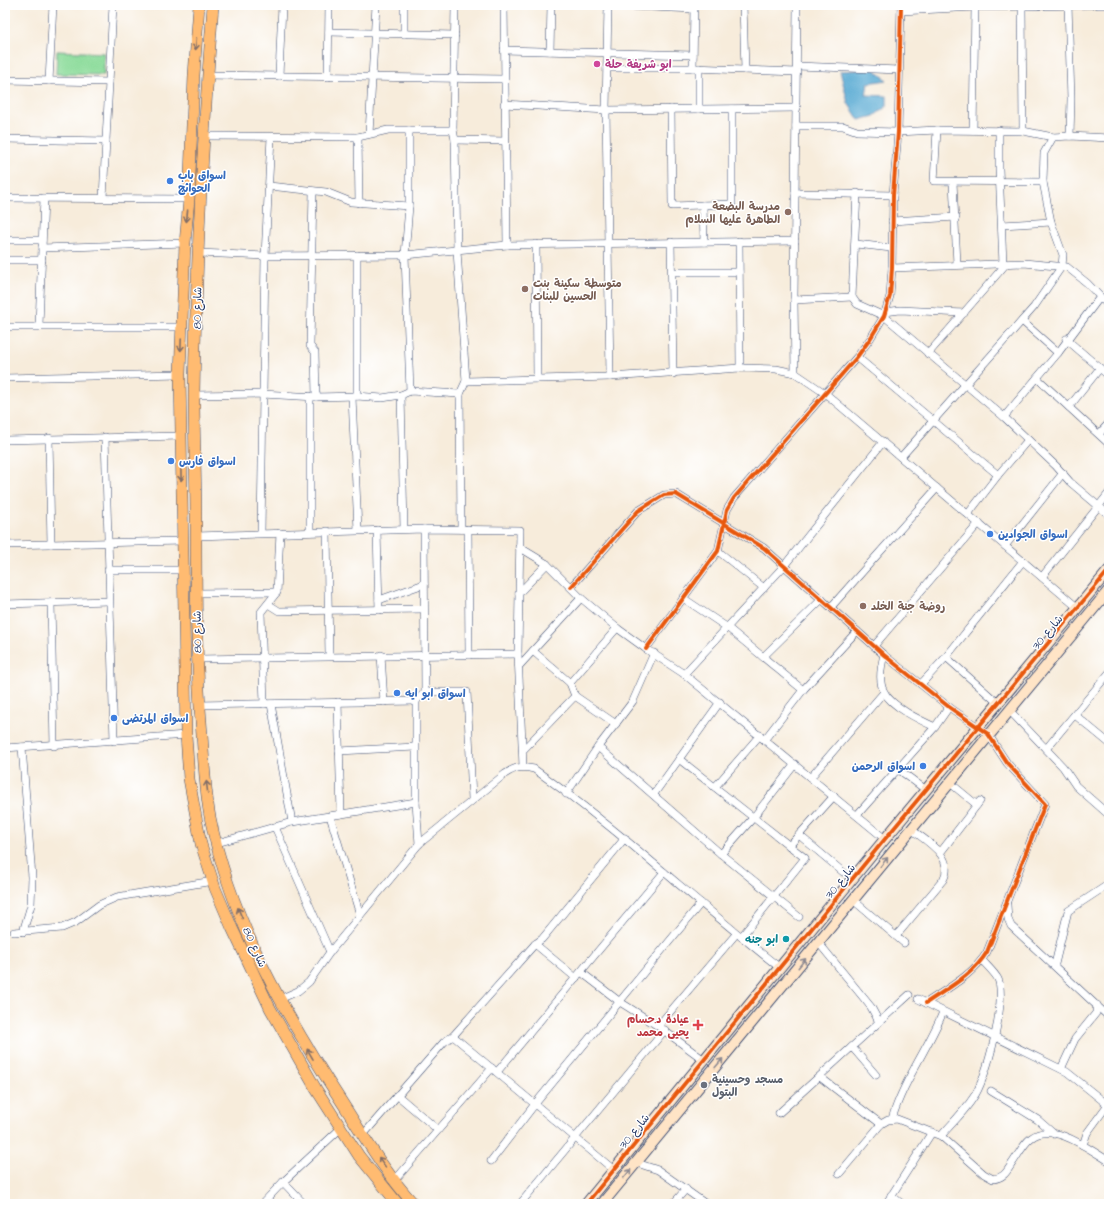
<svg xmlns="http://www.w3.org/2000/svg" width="1114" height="1209" viewBox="0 0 1114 1209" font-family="'Architects Daughter','Playpen Sans Arabic',sans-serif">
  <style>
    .green { fill: #8ddc9b; stroke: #54867c }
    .water { fill: #58aad3; stroke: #3a6c98 }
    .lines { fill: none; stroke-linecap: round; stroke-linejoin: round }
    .street-casing { stroke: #3c4b71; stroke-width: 8 }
    .secondary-casing { stroke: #3c4b71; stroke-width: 12 }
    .primary-casing { stroke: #3c4b71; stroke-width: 12 }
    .street { stroke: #fff; stroke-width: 7 }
    .secondary { stroke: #ffe4c6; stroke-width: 10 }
    .primary { stroke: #ffbb71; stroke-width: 11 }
    .cycleway-casing { stroke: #fff; stroke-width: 6 }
    .cycleway { stroke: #e8590c; stroke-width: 4 }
    .oneway { stroke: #826e67 }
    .oneway2 { stroke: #8d8a92 }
    .hotel-dot { fill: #d1479c; stroke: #fff; stroke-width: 1.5 }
    .shop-dot { fill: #3f7fe0; stroke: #fff; stroke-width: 1.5 }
    .education-dot { fill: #8d6e63; stroke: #fff; stroke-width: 1.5 }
    .culture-dot { fill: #0f9aa8; stroke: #fff; stroke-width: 1.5 }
    .health-dot { fill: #e0444e; stroke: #fff; stroke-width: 1.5 }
    .worship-dot { fill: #6b7280; stroke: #fff; stroke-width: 1.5 }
    .labels { text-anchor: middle; stroke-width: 3; stroke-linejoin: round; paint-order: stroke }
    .hotel-label { font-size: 11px; font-weight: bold; fill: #b23c85; stroke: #fff; text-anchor: start }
    .shop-label { font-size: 11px; font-weight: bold; fill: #366cbe; stroke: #fff; text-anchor: start }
    .education-label { font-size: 11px; font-weight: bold; fill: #785e54; stroke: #fff; text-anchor: start }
    .street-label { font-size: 11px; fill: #1b2f5e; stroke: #fff }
    .culture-label { font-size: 11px; font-weight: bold; fill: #0d838f; stroke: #fff; text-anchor: end }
    .health-label { font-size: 11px; font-weight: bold; fill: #be3a42; stroke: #fff; text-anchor: end }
    .worship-label { font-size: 11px; font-weight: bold; fill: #5b616d; stroke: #fff; text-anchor: start }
  </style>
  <rect width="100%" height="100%" fill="#fff"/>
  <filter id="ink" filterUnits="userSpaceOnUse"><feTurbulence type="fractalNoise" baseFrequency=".025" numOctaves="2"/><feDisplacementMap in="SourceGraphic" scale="8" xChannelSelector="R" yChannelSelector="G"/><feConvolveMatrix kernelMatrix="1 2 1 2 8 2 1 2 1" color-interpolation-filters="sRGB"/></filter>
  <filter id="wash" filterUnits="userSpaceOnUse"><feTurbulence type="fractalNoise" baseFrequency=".012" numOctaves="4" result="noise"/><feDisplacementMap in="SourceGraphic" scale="16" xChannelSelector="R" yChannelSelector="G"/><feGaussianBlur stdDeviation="0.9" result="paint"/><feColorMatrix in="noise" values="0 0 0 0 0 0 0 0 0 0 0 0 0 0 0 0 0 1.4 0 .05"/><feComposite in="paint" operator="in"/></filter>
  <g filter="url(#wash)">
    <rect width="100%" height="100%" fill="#f7ecdb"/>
    <polygon class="green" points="57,51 104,53 104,75 56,74"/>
    <polygon class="water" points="874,69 887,80 868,83 866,95 887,96 887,106 874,116 859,120 848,103 840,71"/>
  </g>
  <g filter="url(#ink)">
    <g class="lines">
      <defs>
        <g id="street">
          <polyline points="455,5 453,130 455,140 457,251 466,381 460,394 461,529"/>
          <polyline points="504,5 507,245"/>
          <polyline points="743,5 745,70"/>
          <polyline points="1068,5 1071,99 1070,136"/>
          <polyline points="1098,5 1109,5"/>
          <polyline points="1022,6 1023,131"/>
          <polyline points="901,11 975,7 1090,5"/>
          <polyline points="329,32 455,35"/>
          <polyline points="404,34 404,5"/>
          <polyline points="504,50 693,55"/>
          <polyline points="550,51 551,5"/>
          <polyline points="797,66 899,70"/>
          <polyline points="607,68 693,68 797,72"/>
          <polyline points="693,68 694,6"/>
          <polyline points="207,75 504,79"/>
          <polyline points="279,76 282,5"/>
          <polyline points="328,77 329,5"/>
          <polyline points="5,80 109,82"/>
          <polyline points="49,81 53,5"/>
          <polyline points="504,104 606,110 797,108"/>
          <polyline points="671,109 672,206 732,204 732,109"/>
          <polyline points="699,109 699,68"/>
          <polyline points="796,126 843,126 857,131 898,132 937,130 1023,131 1053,137 1070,136 1109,138"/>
          <polyline points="409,130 409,206 405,255 410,391"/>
          <polyline points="937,130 934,181 1043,182"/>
          <polyline points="973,130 975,7"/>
          <polyline points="999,130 999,169 1003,264"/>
          <polyline points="369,134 376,5"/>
          <polyline points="205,136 358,137 388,130 453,130"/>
          <polyline points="358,137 359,203"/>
          <polyline points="5,139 106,141"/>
          <polyline points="455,140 505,141"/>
          <polyline points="953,182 957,264"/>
          <polyline points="269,186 326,192 351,202 409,206"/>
          <polyline points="313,191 310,346 315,352 316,397"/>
          <polyline points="795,193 893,195"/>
          <polyline points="857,193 852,297 857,304 884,316 1004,417 1056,466 1070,482 1109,515"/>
          <polyline points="5,198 189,199"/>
          <polyline points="103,198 113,5"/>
          <polyline points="703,205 704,242"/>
          <polyline points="892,221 956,217"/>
          <polyline points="1002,225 1051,222"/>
          <polyline points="5,240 42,240"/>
          <polyline points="739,241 740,368"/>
          <polyline points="671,242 673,374"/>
          <polyline points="536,244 537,379"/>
          <polyline points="856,244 891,248"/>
          <polyline points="42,248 185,243"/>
          <polyline points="199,253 265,256 405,255 507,245 795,241"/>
          <polyline points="357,255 357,396"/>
          <polyline points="5,260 42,260"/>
          <polyline points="892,268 1024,263 1067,267 1087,283 1109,306"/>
          <polyline points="672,272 739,272"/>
          <polyline points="794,300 852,297"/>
          <polyline points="885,312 900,310 964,313"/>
          <polyline points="1022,321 1058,353"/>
          <polyline points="39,325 44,198"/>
          <polyline points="5,327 182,327"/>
          <polyline points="1066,339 1109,376"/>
          <polyline points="928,354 1006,264"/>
          <polyline points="857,357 998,475"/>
          <polyline points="795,373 794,300 797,5"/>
          <polyline points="610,377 606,110 608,5 694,9"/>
          <polyline points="5,378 180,374"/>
          <polyline points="1037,378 1109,444"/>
          <polyline points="466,381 610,377 740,368 776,369 795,373 826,394 1078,608"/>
          <polyline points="194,395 262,394 316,397 357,396 382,398 401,395 410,391 460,394"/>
          <polyline points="401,395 404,529"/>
          <polyline points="352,397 358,530"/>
          <polyline points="1069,407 1100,368"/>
          <polyline points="1004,417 1058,353 1100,297"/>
          <polyline points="1099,434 1109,423"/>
          <polyline points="105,437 114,741"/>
          <polyline points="49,438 51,544"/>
          <polyline points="5,440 181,436"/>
          <polyline points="901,457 1034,307 1062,266 1063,255 1051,222 1043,182 1044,153 1053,137"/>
          <polyline points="968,514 998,475 1028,440"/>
          <polyline points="468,529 469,655"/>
          <polyline points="377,530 379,610"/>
          <polyline points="327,531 329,656"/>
          <polyline points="310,532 310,396"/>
          <polyline points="261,533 265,256 271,137"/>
          <polyline points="196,536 424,529 520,530 518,654 523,766"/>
          <polyline points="5,545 182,541"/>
          <polyline points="1005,546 1063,473"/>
          <polyline points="519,547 547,564 581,598 617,628 646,649 684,674 885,839"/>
          <polyline points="718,551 764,588"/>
          <polyline points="108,570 183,570"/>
          <polyline points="1042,577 1109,493"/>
          <path d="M571,587l67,-76 26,-16 12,-1 88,54 120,107 65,52 39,27 19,29 38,41 -58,148c-14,23 -39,36 -61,51"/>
          <polyline points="197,593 277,592"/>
          <polyline points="519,593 547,564"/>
          <polyline points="683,598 728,628 803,690"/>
          <polyline points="379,600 424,584"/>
          <polyline points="51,603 54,746"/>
          <polyline points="5,604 109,601"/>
          <polyline points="268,604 279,611 424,609"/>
          <polyline points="831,607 937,488"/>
          <polyline points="874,646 979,523"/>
          <polyline points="646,649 718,551 727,510 734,498 857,357 870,339 884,316 890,296 892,268 893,195 898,132 901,5"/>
          <polyline points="533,651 570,683 575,696 616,724"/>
          <polyline points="381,655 384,702"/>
          <path d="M884,655c-3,11 -6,26 0,37 8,15 36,28 51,35l14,-20"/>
          <polyline points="763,657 822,599"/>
          <polyline points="946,657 999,704"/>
          <polyline points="198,659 518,654"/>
          <polyline points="519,666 581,598"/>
          <polyline points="684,674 784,566 883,442"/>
          <polyline points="570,683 617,628"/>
          <polyline points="921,684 946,657 1023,561"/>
          <polyline points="425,692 467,692 472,799"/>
          <polyline points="338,702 341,814"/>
          <polyline points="264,704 261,612 277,592 280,533"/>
          <polyline points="271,704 292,822"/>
          <polyline points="199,705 416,701"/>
          <polyline points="1009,710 1063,767 1076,786 1109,815"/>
          <polyline points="1075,715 1109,743"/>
          <polyline points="765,739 803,690 857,631"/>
          <polyline points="22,747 32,877 31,905 23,932"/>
          <polyline points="598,747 721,854 799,917"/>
          <polyline points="5,748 186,735"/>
          <polyline points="1046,749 1109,673"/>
          <polyline points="523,750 575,696"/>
          <polyline points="339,751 415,747"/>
          <polyline points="679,759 805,858 741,937"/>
          <polyline points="898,769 926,790"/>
          <polyline points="811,777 884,692"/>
          <polyline points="949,782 977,805"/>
          <polyline points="715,787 760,735"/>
          <polyline points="566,794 598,747 633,701 654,653"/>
          <polyline points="654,794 720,702"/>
          <polyline points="857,815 935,727"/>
          <polyline points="330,816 360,915"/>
          <polyline points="275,827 330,952"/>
          <polyline points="799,835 843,872"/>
          <polyline points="217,843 292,822 416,802"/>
          <polyline points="419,844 416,802 416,701 425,692 424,529"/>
          <polyline points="789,846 834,796"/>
          <polyline points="940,853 980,801"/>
          <polyline points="721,854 753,818 795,764"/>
          <polyline points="853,900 904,943"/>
          <polyline points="1007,905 1008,919 1011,926 1109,1017"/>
          <polyline points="14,932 62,928 76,922 99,905 117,897 213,881"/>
          <path d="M896,936l47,-56c13,-23 -17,-39 -32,-51"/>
          <polyline points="818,942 871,1007 879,1022"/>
          <polyline points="535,944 576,978"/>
          <polyline points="1055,964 1068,911 1109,884"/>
          <polyline points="581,972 620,1002 658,1026 704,1060"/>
          <path d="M280,999l18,-8 11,-9 21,-30 89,-108 86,-70c10,-7 17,-8 29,-5 86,61 163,134 246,199"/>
          <polyline points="918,999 1067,1072 1108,1105"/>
          <polyline points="658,1026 736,934"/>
          <polyline points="453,1036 614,1170"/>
          <polyline points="852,1047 876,1075"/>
          <polyline points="1061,1069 1075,1039 1096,1013 1097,1005"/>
          <polyline points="497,1072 664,872"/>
          <polyline points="820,1077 881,1124"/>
          <polyline points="991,1091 1038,1120 1054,1134"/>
          <polyline points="397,1095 438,1130"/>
          <polyline points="779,1113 909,995"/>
          <path d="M892,1119c11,-38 36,-70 51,-107"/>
          <polyline points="363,1135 444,1042 453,1036 535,944 542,939 625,838"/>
          <path d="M941,1136c11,-13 23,-24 32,-38 14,-18 34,-99 25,-119 -4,-7 -11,-13 -16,-19"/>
          <polyline points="1083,1145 1087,1133 1109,1103"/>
          <polyline points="491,1161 535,1104 701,903"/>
          <polyline points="637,1163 658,1170 706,1204"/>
          <path d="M839,1174l42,-50 7,-4 9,-1 44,17 43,38 9,5c10,-1 13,-6 18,-14 6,-8 12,-21 20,-27 22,-17 59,12 78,23"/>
          <polyline points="395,1180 492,1068"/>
          <polyline points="283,1182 304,1204"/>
          <polyline points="891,1195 902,1204"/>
          <polyline points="262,1204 283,1182 340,1129"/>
          <polyline points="520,1204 665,1030"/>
          <polyline points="673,1204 686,1189"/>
          <polyline points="886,1204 932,1132"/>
        </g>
        <g id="secondary">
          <polyline points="586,1204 885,839 1109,570"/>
          <polyline points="602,1204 1109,590"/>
        </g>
        <g id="primary">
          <polyline points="199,5 194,75 189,199 185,243 180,374 186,735 189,779 201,844 215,888 232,928 270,1008 316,1089 359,1156 398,1204"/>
          <path d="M213,5c-10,130 -17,260 -19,390 0,42 2,84 2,126 0,72 0,143 6,214 2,27 3,55 8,82 21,105 77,201 135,290 21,33 42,68 69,97"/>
        </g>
      </defs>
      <use href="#street" class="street-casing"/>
      <use href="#secondary" class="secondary-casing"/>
      <use href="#primary" class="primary-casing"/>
      <use href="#street" class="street"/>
      <use href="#secondary" class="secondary"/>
      <use href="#primary" class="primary"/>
      <defs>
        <g id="cycleway">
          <path d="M571,587l67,-76 26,-16 12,-1 88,54 120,107 65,52 39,27 19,29 38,41 -58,148c-14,23 -39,36 -61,51"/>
          <polyline points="646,649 718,551 727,510 734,498 857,357 870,339 884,316 890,296 892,268 893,195 898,132 901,5"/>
          <polyline points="586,1204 885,839 1109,570"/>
        </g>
      </defs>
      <use href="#cycleway" class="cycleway-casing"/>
      <use href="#cycleway" class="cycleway"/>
    </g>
    <defs><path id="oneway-shaft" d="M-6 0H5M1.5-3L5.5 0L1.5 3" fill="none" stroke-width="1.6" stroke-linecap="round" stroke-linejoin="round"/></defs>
    <g class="oneway">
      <use href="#oneway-shaft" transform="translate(196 44) rotate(94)"/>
      <use href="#oneway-shaft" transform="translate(187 216) rotate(96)"/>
      <use href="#oneway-shaft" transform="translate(181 345) rotate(92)"/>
      <use href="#oneway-shaft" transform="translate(181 475) rotate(89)"/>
      <use href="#oneway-shaft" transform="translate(207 787) rotate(-97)"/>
      <use href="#oneway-shaft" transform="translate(240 913) rotate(-113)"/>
      <use href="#oneway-shaft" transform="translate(310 1054) rotate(-120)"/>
      <use href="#oneway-shaft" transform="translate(382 1162) rotate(-125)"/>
    </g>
    <g class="oneway2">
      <use href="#oneway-shaft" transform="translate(884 862) rotate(-51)"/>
      <use href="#oneway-shaft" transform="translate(802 963) rotate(-51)"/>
      <use href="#oneway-shaft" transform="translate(719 1063) rotate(-50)"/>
      <use href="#oneway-shaft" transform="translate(627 1174) rotate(-50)"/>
    </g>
  </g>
  <circle class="hotel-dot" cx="597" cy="64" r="4"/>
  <g class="shop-dot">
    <circle cx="170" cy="181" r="4"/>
    <circle cx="171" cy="461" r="4"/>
    <circle cx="990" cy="534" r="4"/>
    <circle cx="397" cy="693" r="4"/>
    <circle cx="114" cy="718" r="4"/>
    <circle cx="923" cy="766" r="4"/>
  </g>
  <g class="education-dot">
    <circle cx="788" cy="212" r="4"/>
    <circle cx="525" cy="289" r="4"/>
    <circle cx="863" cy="606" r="4"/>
  </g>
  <circle class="culture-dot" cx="786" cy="939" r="4"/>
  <path class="health-dot" d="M696 1019h4v4h4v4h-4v4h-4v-4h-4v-4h4z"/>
  <circle class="worship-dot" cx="704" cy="1085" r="4"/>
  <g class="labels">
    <g class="hotel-label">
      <text x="605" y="68">ابو شريفة حلة</text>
    </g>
    <g class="shop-label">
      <text x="178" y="179">اسواق باب<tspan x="178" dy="13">الحوائج</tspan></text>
      <text x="179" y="465">اسواق فارس</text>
      <text x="998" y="538">اسواق الجوادين</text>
      <text x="405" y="697">اسواق ابو ايه</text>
      <text x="122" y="722">اسواق المرتضى</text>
      <text x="915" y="770" text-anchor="end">اسواق الرحمن</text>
    </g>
    <g class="education-label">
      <text x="780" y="210" text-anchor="end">مدرسة البضعة<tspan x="780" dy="13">الطاهرة عليها السلام</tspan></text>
      <text x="533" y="287">متوسطة سكينة بنت<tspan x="533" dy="13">الحسين للبنات</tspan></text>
      <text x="871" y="610">روضة جنة الخلد</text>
    </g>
    <g class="street-label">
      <text transform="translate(197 308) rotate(-89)" y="4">شارع 80</text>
      <text transform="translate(197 632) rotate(-91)" y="4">شارع 80</text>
      <text transform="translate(1047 632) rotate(-50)" y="4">شارع 30</text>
      <text transform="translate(840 881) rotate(-51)" y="4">شارع 30</text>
      <text transform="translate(255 947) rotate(66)" y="4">شارع 80</text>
      <text transform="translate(634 1131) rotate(-51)" y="4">شارع 30</text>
    </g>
    <g class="culture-label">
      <text x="778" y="943">ابو جنه</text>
    </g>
    <g class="health-label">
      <text x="689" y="1023">عيادة د.حسام<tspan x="689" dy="13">يحيى محمد</tspan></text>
    </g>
    <g class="worship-label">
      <text x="712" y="1083">مسجد وحسينية<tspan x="712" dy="13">البتول</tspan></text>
    </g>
  </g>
  <rect width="1114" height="1209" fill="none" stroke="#fff" stroke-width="20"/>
</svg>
